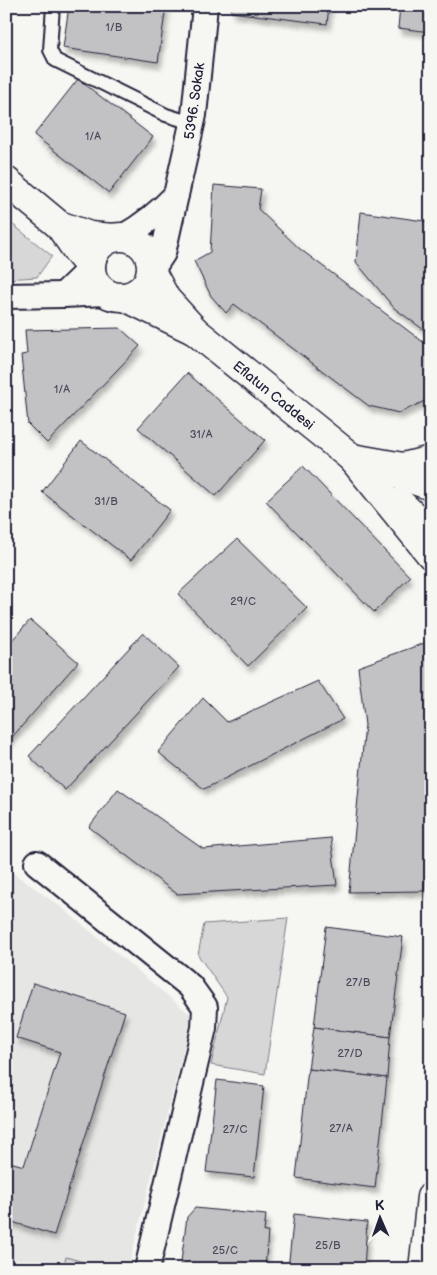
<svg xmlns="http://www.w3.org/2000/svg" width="437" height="1275" viewBox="0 0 437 1275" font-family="'Balsamiq Sans',sans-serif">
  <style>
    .built { fill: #e6e6e4 }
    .green { fill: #d7d7d7; stroke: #7c7c89 }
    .building { fill: #c2c2c4; stroke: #22223b; filter: url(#shadow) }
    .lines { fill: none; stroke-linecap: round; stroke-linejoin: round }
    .service-casing { stroke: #22223b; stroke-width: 16 }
    .minor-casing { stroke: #22223b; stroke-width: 28 }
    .tertiary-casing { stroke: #22223b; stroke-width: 31 }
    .trunk-casing { stroke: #22223b; stroke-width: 31 }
    .service { stroke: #f6f6f2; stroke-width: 12 }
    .minor { stroke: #f6f6f2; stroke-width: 24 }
    .tertiary { stroke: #f6f6f2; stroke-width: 28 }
    .trunk { stroke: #f6f6f2; stroke-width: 28 }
    .labels { text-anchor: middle; stroke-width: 4; stroke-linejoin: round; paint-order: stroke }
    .number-label { font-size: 11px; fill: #4a4a5d }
    .street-label { font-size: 14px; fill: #22223b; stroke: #f6f6f2 }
  </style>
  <defs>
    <filter id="shadow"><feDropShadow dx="3" dy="5.5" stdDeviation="2.5" flood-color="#0004"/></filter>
  </defs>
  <rect width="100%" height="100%" fill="#f6f6f2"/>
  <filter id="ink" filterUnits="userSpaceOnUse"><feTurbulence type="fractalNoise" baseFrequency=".02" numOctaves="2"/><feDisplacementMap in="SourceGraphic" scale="10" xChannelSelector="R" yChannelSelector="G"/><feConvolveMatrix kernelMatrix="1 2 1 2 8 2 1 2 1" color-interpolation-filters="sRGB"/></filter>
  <g filter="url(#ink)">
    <polygon class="built" points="6,868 61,907 192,1016 128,1269 6,1269"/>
    <g class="green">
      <polygon points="6,219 52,256 37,277 6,279"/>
      <polygon points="288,918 265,1074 211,1065 227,997 198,955 204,924"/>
      <polygon points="66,1257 109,1269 63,1269"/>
    </g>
    <g class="building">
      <polygon points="69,6 166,6 158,62 63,48"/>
      <polygon points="232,6 329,6 327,24 231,12"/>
      <polygon points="400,6 431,6 431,32 398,28"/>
      <polygon points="78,79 153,137 109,193 34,135"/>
      <polygon points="214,185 261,189 258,209 300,249 431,348 431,402 429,399 399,413 369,406 234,304 226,313 211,296 194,261 210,252"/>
      <polygon points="361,212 431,222 431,335 394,308 356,262"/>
      <polygon points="120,328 140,346 47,443 28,424 21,355 27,354 25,330"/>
      <polygon points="187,373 265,440 216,496 138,428"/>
      <polygon points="81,441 170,510 131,560 42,492"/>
      <polygon points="303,466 410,577 374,612 266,501"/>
      <polygon points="237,539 307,608 248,666 178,594"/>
      <polygon points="30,620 78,662 6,744 6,647"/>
      <polygon points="143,633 179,667 65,790 29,756"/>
      <polygon points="430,641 431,817 424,891 349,892 365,725 358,667"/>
      <polygon points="318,681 343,719 204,789 158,752 203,698 227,722"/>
      <polygon points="118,789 203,849 331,838 337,885 177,894 89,827"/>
      <polygon points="326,927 403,937 390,1037 314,1027"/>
      <polygon points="33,983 125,1012 54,1235 6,1220 6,1161 24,1166 60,1052 16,1038"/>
      <polygon points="314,1027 390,1037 387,1078 308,1069"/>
      <polygon points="308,1069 387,1078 375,1188 296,1178"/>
      <polygon points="217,1080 264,1086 254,1177 206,1172"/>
      <polygon points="195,1208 266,1215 264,1232 268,1232 265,1269 180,1269 187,1217"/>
      <polygon points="294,1214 367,1222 364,1269 288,1269"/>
    </g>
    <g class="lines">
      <defs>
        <polyline id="service" points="53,6 50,50 55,60 166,115 192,123"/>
        <g id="minor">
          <polyline points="176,195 194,115 205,6"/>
          <path d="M123,237c21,-12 37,-25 53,-42l-13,58 -12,18"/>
          <polyline points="91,268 63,295 106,293"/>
          <polyline points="6,296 63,295"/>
          <polyline points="37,863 190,986 205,1007 204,1028 147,1269"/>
        </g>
        <g id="tertiary">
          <polyline points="6,181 59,225"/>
          <circle cx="121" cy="267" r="30"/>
          <polyline points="91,268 80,255 59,225 90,236 113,238"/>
          <polyline points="125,297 195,331 166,299 151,271"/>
          <polyline points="195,331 352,458 369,475"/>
          <polyline points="377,467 431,486"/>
          <polyline points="399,502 431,532"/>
        </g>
        <g id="trunk">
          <polyline points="352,458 431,555"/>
          <polyline points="352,458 403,467 431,460"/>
          <polyline points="423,1269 431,1197"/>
        </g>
      </defs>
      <use href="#service" class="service-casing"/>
      <use href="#minor" class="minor-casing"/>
      <use href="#tertiary" class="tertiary-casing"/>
      <use href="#trunk" class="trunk-casing"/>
      <use href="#service" class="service"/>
      <use href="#minor" class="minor"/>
      <use href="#tertiary" class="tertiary"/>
      <use href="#trunk" class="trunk"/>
    </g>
  </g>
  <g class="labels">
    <g class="number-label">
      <text x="114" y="31">1/B</text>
      <text x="93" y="140">1/A</text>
      <text x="62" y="393">1/A</text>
      <text x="201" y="438">31/A</text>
      <text x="106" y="505">31/B</text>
      <text x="243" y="605">29/C</text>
      <text x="358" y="986">27/B</text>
      <text x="350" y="1057">27/D</text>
      <text x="341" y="1132">27/A</text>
      <text x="235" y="1133">27/C</text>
      <text x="328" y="1249">25/B</text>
      <text x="225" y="1254">25/C</text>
    </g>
    <g class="street-label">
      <text transform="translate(194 101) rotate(-82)" y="5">5396. Sokak</text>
      <text transform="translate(274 395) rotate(39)" y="5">Eflatun Caddesi</text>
    </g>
  </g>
  <rect width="437" height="1275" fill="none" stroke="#f6f6f2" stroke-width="25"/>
  <rect x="12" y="12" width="412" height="1250" fill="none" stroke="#22223b" stroke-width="2" filter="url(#ink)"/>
  <g transform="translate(380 1218) rotate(358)" stroke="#f6f6f2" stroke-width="4" paint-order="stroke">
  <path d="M0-4L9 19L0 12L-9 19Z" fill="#22223b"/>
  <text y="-8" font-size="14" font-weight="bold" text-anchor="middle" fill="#22223b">K</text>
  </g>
</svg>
